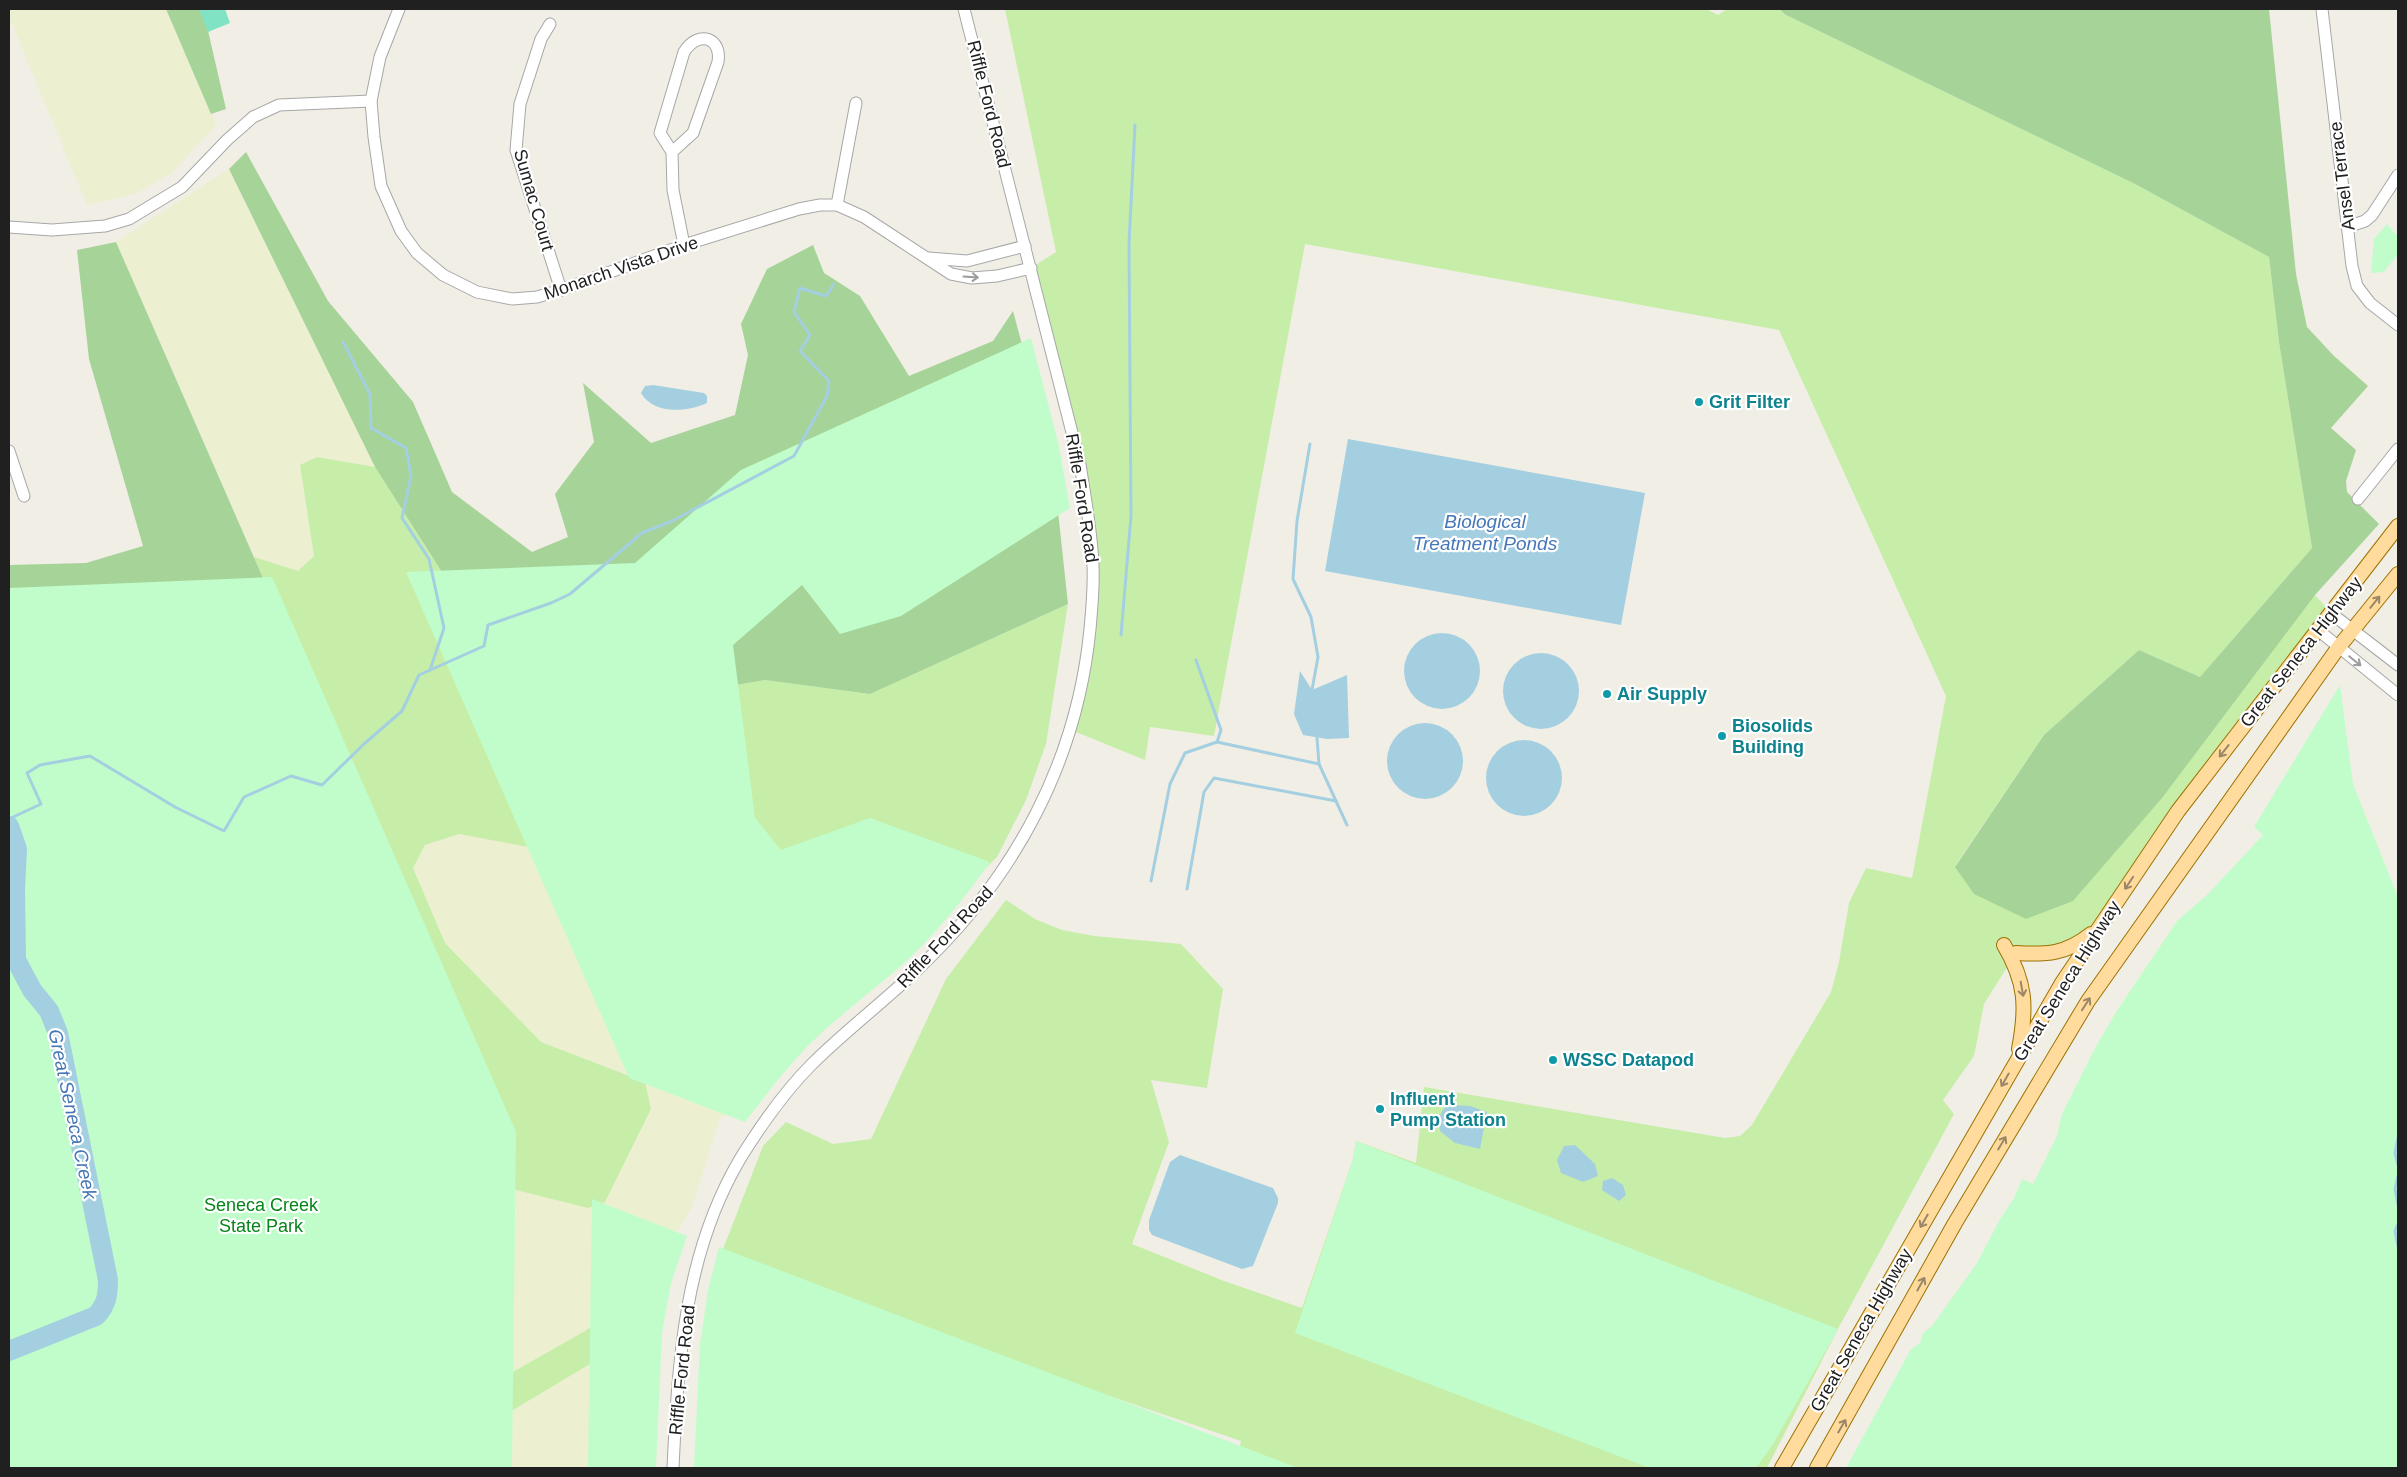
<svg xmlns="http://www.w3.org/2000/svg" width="2407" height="1477" viewBox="0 0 2407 1477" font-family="Arial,sans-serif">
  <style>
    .farmland { fill: #ecf0d0 }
    .grass { fill: #c6eea9 }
    .forest { fill: #a6d398 }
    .park { fill: #c1fdca }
    .pitch { fill: #80e4c4 }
    .water { fill: #a4cfe1 }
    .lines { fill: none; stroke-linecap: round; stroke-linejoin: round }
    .stream { stroke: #a4cfe1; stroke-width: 3 }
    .river { stroke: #a4cfe1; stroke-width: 20 }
    .minor-casing { stroke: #a7a7a7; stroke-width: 13 }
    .major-casing { stroke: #9c7200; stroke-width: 16 }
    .minor { stroke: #fff; stroke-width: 11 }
    .major { stroke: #ffdb9d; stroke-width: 14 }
    .oneway { stroke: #9b9b9b }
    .oneway2 { stroke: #9b8765 }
    .culture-dot { fill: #0f9aa8; stroke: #fff; stroke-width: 2 }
    .labels { text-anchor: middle; stroke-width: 4.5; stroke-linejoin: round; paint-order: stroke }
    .street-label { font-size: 18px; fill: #202020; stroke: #fff }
    .culture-label { font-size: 18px; font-weight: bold; fill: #0d838f; stroke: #fff; text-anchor: start }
    .park-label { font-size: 18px; fill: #058618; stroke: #fff }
    .water-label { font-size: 19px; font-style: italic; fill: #4677b6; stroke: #fff }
  </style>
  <rect width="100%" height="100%" fill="#f1eee6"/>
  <g class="farmland">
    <polygon points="9,9 166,9 183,45 216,125 172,173 135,194 87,205 9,17"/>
    <polygon points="229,169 375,467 317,457 300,465 314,556 298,571 254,557 116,242"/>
    <polygon points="459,833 528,847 754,1100 720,1118 692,1207 644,1289 585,1331 458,1403 320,1114 605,1202 651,1109 645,1082 541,1042 445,943 413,868 425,845"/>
    <polygon points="600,1358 647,1468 416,1468"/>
  </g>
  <g class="grass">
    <polygon points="1005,9 1706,9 1718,15 1727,9 1779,9 1786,15 2135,184 2269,257 2279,342 2312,548 2200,677 2139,650 2044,735 1955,866 2291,623 2315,595 2332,614 2097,929 2068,948 2016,953 1984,1004 1974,1056 1943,1100 1954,1114 1838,1329 1767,1468 1235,1468 1241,1441 718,1262 763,1146 786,1122 833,1144 871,1139 946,979 1006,900 1035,919 1062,930 1094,936 1181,944 1223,989 1207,1088 1151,1080 1169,1142 1132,1244 1224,1281 1302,1308 1353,1159 1356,1141 1416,1163 1424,1087 1725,1138 1740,1136 1752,1125 1831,992 1839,962 1849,903 1866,868 1912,878 1946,696 1779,330 1305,244 1214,736 1150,727 1145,760 1071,730 1087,653 1090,530 1031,268 1056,252"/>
    <polygon points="317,457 375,467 454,591 528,847 459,834 425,845 413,868 445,943 541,1042 645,1082 651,1109 605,1202 588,1208 504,1187 9,654 263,578 254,557 298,571 314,556 300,465"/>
    <polygon points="1068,604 1046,744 1026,800 997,857 898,954 650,777 669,696 765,680 870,694"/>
    <polygon points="644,1289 600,1358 416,1468 458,1403 585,1331"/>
  </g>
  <g class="forest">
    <polygon points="166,9 203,9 226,109 211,114"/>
    <polygon points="1779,9 2269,9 2296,274 2307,327 2334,356 2368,386 2331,428 2356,450 2346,481 2347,492 2379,524 2315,595 2162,798 2073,901 2026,919 1974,894 1955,867 2044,735 2139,650 2200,677 2312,548 2279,342 2269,257 2135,184 1786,15"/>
    <polygon points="246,152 328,301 413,402 452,492 532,552 568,537 555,494 594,442 583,383 651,443 735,415 748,355 741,324 767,269 813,245 824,273 860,296 909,376 993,341 1013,311 1052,456 1068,604 870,694 765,680 669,696 454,591 375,467 229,169"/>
    <polygon points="116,242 263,578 9,658 9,565 86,563 143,546 89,359 77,250"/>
  </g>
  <g class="park">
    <polygon points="2387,224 2398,237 2398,254 2384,272 2371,273 2374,239"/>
    <path d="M1031,338l27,104 12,66 -169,108 -61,18 -38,-49 -69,60 22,173 26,32 89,-32 120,44c-26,37 -55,73 -89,104 -29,25 -60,48 -87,74 -26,25 -47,54 -69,82l-116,-44 -223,-506 229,-9 106,-93z"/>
    <polygon points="272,577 516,1132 512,1468 9,1468 9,588"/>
    <polygon points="2340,685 2353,784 2398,897 2398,1468 1846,1468 1911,1349 1920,1343 1923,1333 1932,1326 1977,1263 1999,1221 2014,1198 2022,1179 2033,1184 2057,1136 2062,1114 2095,1048 2118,1009 2177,921 2208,894 2263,835 2254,827"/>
    <polygon points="1356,1141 1416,1165 1838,1329 1773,1444 1756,1468 1650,1468 1295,1333 1353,1159"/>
    <polygon points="592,1199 687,1236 671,1283 662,1333 656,1468 588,1468"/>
    <polygon points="719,1247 1298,1468 694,1468 700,1344 708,1290"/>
  </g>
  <polygon class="pitch" points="199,9 225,9 230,23 208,32"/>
  <g class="water">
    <path d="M653,385l51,8 3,3v7c-20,9 -53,12 -66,-10l4,-7z"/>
    <polygon points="1348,439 1645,493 1621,625 1325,571"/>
    <circle cx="1442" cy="671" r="38"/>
    <circle cx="1541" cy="691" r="38"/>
    <polygon points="1300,671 1312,690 1347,675 1349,738 1327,739 1303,735 1294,714"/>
    <circle cx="1425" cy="761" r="38"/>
    <circle cx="1524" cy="778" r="38"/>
    <path d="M1451,1105l19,1 17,6 -7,37 -25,-6 -15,-12c-2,-10 -1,-23 11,-26z"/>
    <polygon points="1575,1145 1595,1164 1598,1176 1583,1182 1561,1173 1557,1160 1564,1146"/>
    <polygon points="1180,1155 1273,1188 1278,1198 1278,1203 1253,1266 1242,1269 1152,1235 1149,1230 1149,1220 1170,1162"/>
    <polygon points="1612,1178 1623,1185 1626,1195 1619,1201 1602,1190 1603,1181"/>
  </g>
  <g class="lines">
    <g class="stream">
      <polyline points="343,342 370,394 371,428 406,448 411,476 402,518 429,559 444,628 430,670"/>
      <polyline points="1310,444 1297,521 1293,579 1311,617 1318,657 1312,690"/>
      <polyline points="1121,635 1131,516 1129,243 1135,125"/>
      <polyline points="1196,660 1221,730 1217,742"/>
      <polyline points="1317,738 1319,764 1347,825"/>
      <polyline points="9,819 41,804 27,773 40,765 90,756 175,807 224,831 244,797 291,776 322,785 364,744 402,711 419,675 484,646 488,625 551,603 570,594 642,533 672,521 794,456 827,396 829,381 800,351 810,335 794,312 800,288 826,296 834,284"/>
      <polyline points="1151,881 1170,784 1185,753 1217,742 1319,764"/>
      <polyline points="1187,889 1204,792 1214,778 1336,801"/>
      <polyline points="2398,1138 2395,1153 2398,1165"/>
      <polyline points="2398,1176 2395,1189 2398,1205"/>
      <polyline points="2398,1224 2395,1231 2398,1246"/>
    </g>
    <path class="river" d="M9,826l8,23 -2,41 1,70 16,30 17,21 9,22 50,247c0,15 -1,24 -12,36l-87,35"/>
    <defs>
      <g id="minor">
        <polyline points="399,9 380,57 371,101 374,137 381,186 401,231 417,253 443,275 477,292 512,299 537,297 561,290 684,245 799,209 820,205 837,205 864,217 951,274 972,278 997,276 1031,268"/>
        <polyline points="2322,9 2352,266 2357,286 2370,303 2398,325"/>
        <polyline points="550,24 541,39 520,104 516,150 561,290"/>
        <path d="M672,152l-12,-19 24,-81c15,-23 38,-14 34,10l-25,71 -21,19 1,38 11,55"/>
        <polyline points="837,205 856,103"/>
        <polyline points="9,227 52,230 105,226 129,219 182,187 227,140 253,117 279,105 371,101"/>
        <polyline points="2347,227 2365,221 2372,215 2398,175"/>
        <polyline points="928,258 967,261 1025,246"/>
        <polyline points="9,451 24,496"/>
        <polyline points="2358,499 2398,449"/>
        <polyline points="2332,614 2398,665"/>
        <polyline points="2318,630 2398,695"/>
        <path d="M673,1468c5,-107 11,-214 67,-309 21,-34 44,-67 72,-95 34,-34 73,-63 107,-96 96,-91 158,-206 171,-339 2,-21 4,-42 3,-63 -1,-34 -8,-68 -13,-102l-116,-455"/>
      </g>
      <g id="major">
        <path d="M2004,945c22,37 23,62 15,104"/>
        <path d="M2016,953c31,2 50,1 75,-19"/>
        <polyline points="1782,1468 2062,983 2178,811 2398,526"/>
        <polyline points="1817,1468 1955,1223 2088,1001 2338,648 2398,574"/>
      </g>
    </defs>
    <use href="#minor" class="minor-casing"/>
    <use href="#major" class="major-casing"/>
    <use href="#minor" class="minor"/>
    <use href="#major" class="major"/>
  </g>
  <defs><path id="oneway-shaft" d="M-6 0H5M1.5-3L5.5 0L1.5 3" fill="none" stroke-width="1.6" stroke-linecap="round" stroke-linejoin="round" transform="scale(1.25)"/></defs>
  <g class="oneway">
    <use href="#oneway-shaft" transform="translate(971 277) rotate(4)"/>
    <use href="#oneway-shaft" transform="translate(2355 661) rotate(39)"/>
  </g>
  <g class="oneway2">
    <use href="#oneway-shaft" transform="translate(2375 602) rotate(-51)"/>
    <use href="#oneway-shaft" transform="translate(2224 751) rotate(128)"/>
    <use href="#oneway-shaft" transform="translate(2129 883) rotate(124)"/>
    <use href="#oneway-shaft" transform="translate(2022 989) rotate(80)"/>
    <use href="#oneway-shaft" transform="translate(2086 1004) rotate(-57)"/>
    <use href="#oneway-shaft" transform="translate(2005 1080) rotate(120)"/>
    <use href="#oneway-shaft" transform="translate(2002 1143) rotate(-59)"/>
    <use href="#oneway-shaft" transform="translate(1924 1221) rotate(120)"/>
    <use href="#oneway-shaft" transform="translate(1921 1284) rotate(-61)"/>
    <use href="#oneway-shaft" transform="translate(1842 1426) rotate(-60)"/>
  </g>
  <g class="culture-dot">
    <circle cx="1699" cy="402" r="5"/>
    <circle cx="1607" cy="694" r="5"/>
    <circle cx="1722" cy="736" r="5"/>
    <circle cx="1553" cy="1060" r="5"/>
    <circle cx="1380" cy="1109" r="5"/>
  </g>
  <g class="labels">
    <g class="street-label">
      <text transform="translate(989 104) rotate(76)" y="6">Riffle Ford Road</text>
      <text transform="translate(2342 176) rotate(-97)" y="6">Ansel Terrace</text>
      <text transform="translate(534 200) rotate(74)" y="6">Sumac Court</text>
      <text transform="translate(621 268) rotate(-19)" y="6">Monarch Vista Drive</text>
      <text transform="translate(1082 498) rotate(81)" y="6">Riffle Ford Road</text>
      <text transform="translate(2301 652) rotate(-52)" y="6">Great Seneca Highway</text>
      <text transform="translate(945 937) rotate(-47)" y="6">Riffle Ford Road</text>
      <text transform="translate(2067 981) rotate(-58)" y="6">Great Seneca Highway</text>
      <text transform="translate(1861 1330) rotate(-60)" y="6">Great Seneca Highway</text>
      <text transform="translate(682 1370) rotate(-84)" y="6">Riffle Ford Road</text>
    </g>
    <g class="culture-label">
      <text x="1709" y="408">Grit Filter</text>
      <text x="1617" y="700">Air Supply</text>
      <text x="1732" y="732">Biosolids<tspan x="1732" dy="21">Building</tspan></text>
      <text x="1563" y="1066">WSSC Datapod</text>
      <text x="1390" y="1105">Influent<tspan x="1390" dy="21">Pump Station</tspan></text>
    </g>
    <g class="park-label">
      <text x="261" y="1211">Seneca Creek<tspan x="261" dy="21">State Park</tspan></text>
    </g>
    <g class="water-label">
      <text x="1485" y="528">Biological<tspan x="1485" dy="22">Treatment Ponds</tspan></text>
      <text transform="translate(73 1114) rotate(78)" y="7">Great Seneca Creek</text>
    </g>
  </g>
  <rect width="2407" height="1477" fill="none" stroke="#202020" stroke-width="20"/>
</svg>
